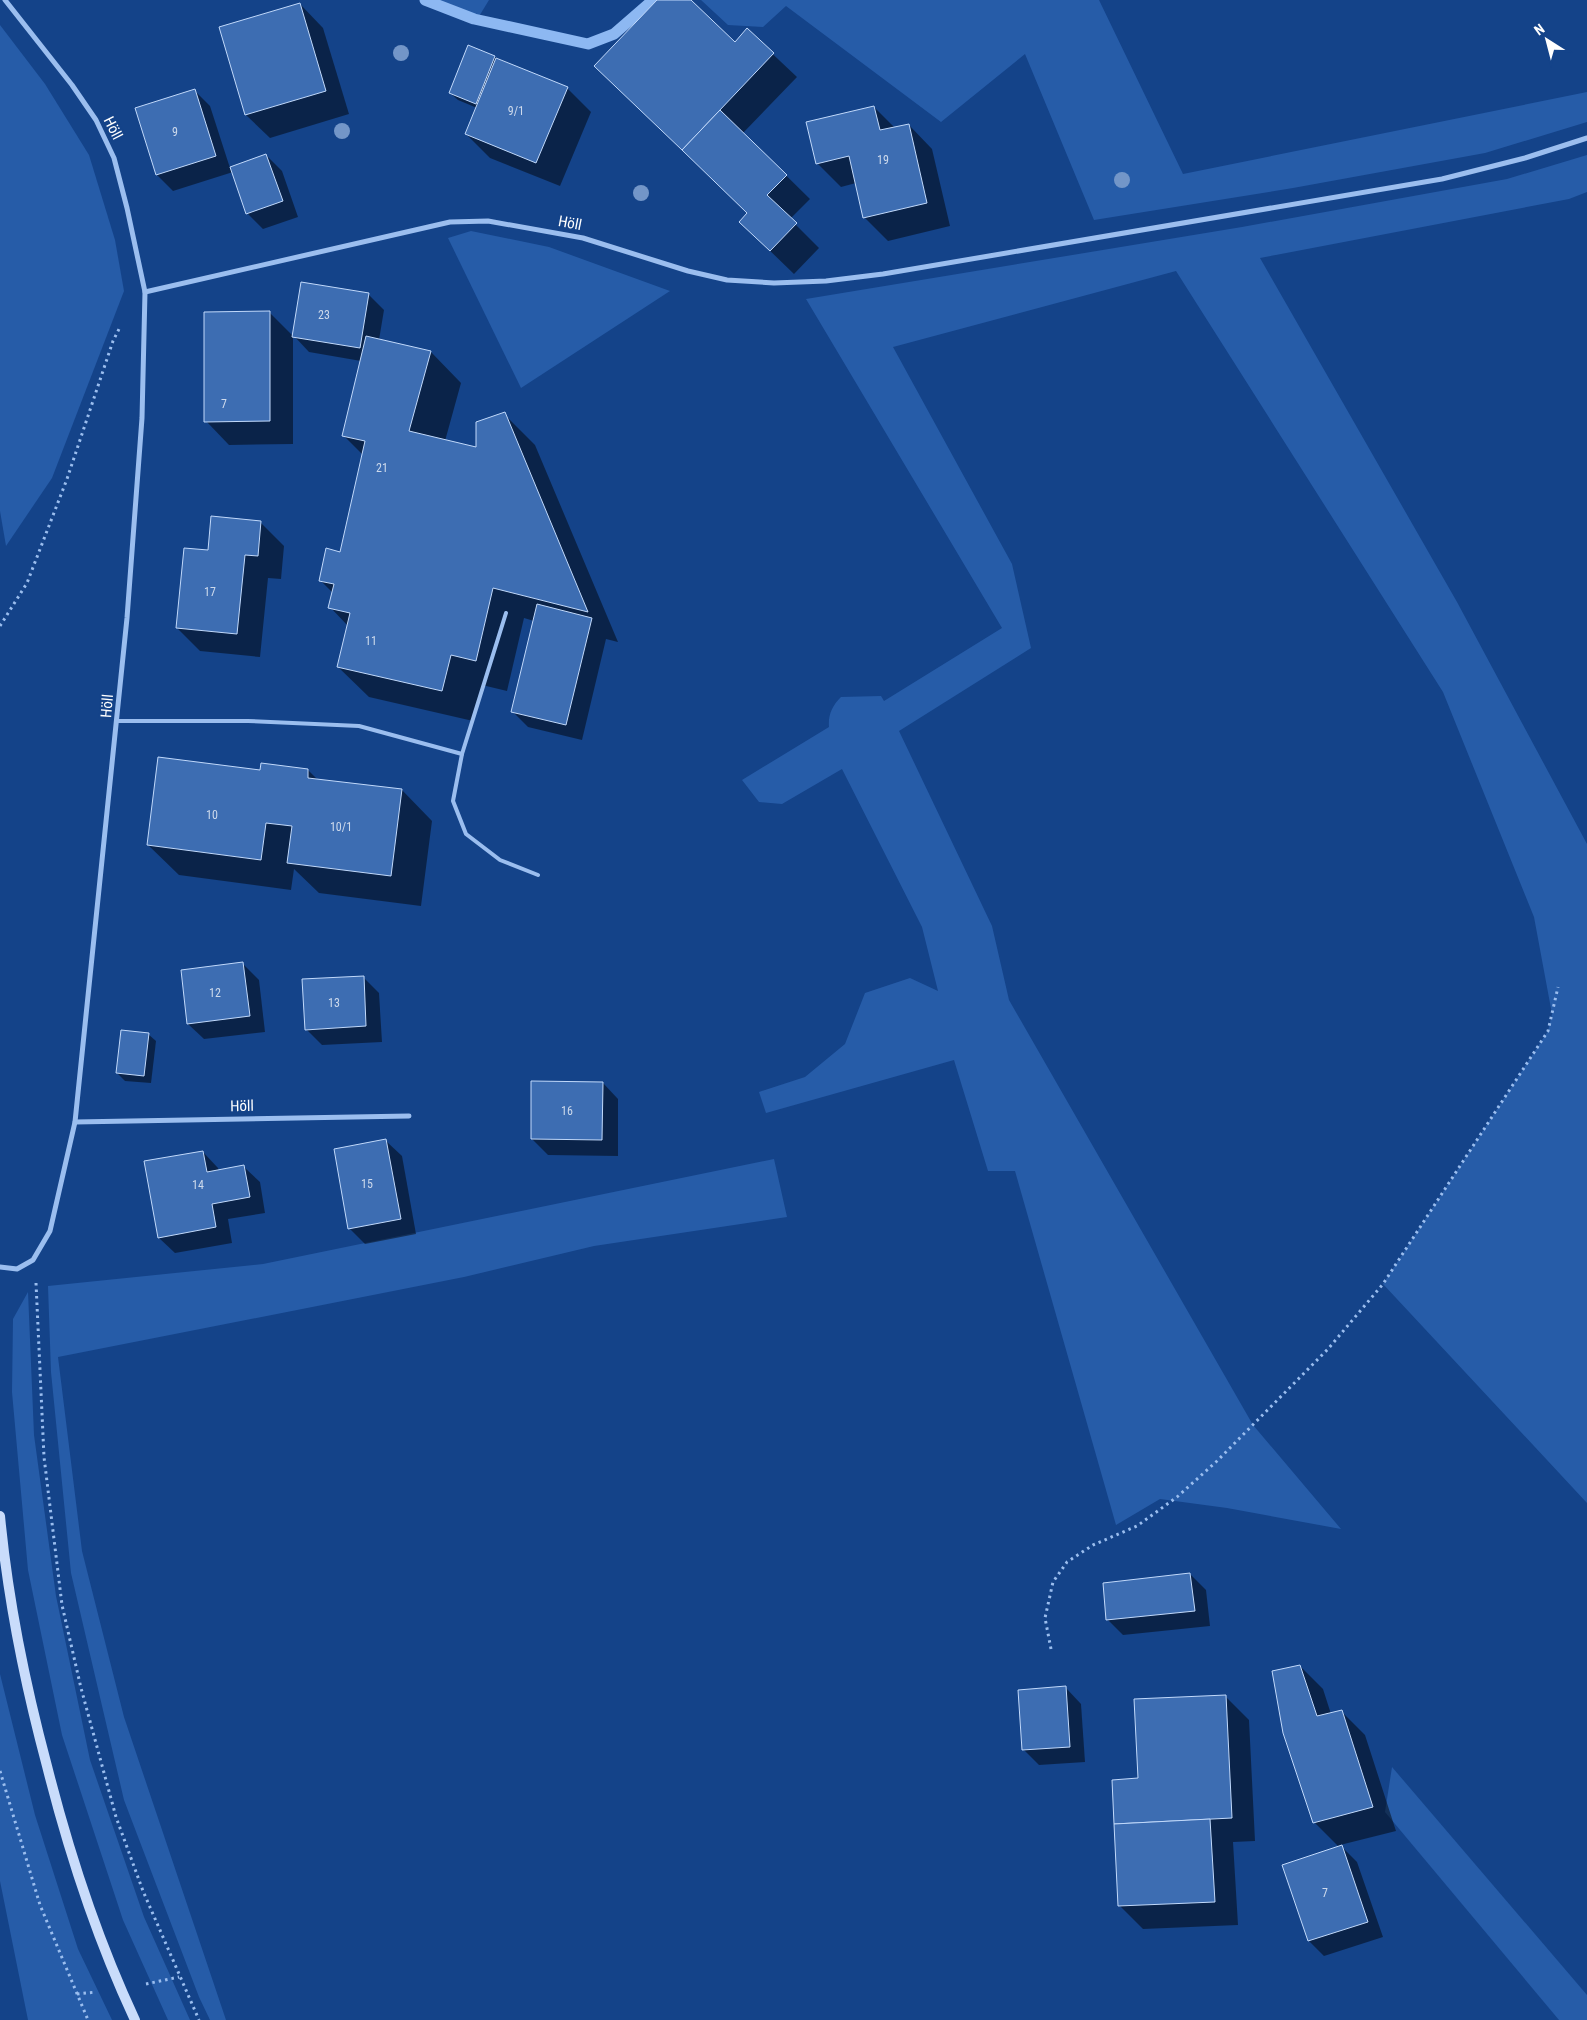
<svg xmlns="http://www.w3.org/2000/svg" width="1587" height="2020" viewBox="0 0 1587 2020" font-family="'Roboto Condensed',sans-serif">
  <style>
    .green { fill: #265ca8 }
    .shadow { fill: #0007 }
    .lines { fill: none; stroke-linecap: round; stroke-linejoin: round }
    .stream { stroke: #8db8f2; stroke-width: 11 }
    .building { fill: #3d6db2; stroke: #c1d9fb }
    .path { stroke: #9bbeef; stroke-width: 3; stroke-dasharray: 2.5 4; stroke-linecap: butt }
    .lane { stroke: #9bbeef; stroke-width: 4 }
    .street { stroke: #9bbeef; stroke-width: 5 }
    .secondary { stroke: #c9dcfb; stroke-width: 10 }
    .tree { fill: #7396c8 }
    .labels { text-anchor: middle; stroke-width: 4; stroke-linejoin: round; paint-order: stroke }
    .number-label { font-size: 12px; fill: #cedaec }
    .street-label { font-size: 15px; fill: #fff; stroke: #144389 }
  </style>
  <rect width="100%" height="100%" fill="#144389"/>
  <g class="green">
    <polygon points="433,0 489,0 478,18"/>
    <polygon points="701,0 1099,0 1183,174 1587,92 1587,122 1485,153 1293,188 1094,220 1025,54 941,122 786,6 763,27 728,25"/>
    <polygon points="0,25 45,84 89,155 115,240 124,291 52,478 6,546 0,511"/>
    <path d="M1587,155v37l-18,7 -309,59 197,344 130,242v659l-204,-219 165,-253 4,-17 -18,-97 -91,-225 -267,-421 -283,76 119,217 19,84 -132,83 93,195 17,74 244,425 88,104 -114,-21 -67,-9 -44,26 -101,-354h-27l-34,-111 -188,53 -7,-21 46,-15 40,-33 20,-51 45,-15 28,13 -16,-64 -80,-158 -60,35 -23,-2 -17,-22 87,-53c-1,-12 3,-21 12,-30l40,-1 3,5 118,-73 -196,-329 436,-72 265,-48z"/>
    <polygon points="471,231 549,247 670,291 521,388 448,238"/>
    <polygon points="774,1159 787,1217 594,1246 464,1277 58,1357 82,1551 124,1717 226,2020 210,2020 199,1997 124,1800 71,1573 51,1372 48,1286 263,1264"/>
    <polygon points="28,1292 34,1435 56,1596 90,1760 144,1917 190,2020 168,2020 123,1920 62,1735 28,1570 12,1392 13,1319"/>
    <polygon points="0,1674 35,1815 78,1949 112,2020 28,2020 0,1881"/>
    <polygon points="1392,1767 1587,1995 1587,2020 1559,2020 1385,1812"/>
  </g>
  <g class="shadow">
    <polygon points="659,0 689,0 735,43 747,30 797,77 743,133 810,199 790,219 819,248 794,274 764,245 749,213 619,89"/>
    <polygon points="300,4 323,28 349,114 270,138 246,115"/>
    <polygon points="494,57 567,88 591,112 560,186 490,158 466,134 477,108 458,100 450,93"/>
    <polygon points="194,90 210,106 230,168 266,155 282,171 298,217 263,229 247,213 233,172 173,191 157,175 136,108"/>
    <polygon points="874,107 895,128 909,125 932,149 950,226 888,241 864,217 856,183 841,187 817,163"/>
    <polygon points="368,294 384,310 379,340 431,352 461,383 445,441 478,448 504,414 535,445 618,642 606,639 582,740 528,727 512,711 534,621 524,618 507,691 482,685 473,721 369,697 338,667 348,626 330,607 333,593 320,580 340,553 363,455 344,436 361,361 309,352 294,336"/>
    <polygon points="270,313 293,336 293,444 229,445 206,421"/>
    <polygon points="260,522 284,546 281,579 268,578 260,657 200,651 177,628 209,552"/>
    <polygon points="308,770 318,780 402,790 432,821 421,906 319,893 294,869 291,890 179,875 148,845 262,772"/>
    <polygon points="243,964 259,980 265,1032 204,1039 188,1024"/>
    <polygon points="363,977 379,993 382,1042 322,1045 306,1029"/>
    <polygon points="148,1034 156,1041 151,1083 125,1081 117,1073"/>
    <polygon points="603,1083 618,1099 618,1156 548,1155 532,1139"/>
    <polygon points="386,1141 402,1156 416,1234 365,1244 349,1228"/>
    <polygon points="203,1152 218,1168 219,1171 244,1167 260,1182 265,1213 228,1219 232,1243 175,1253 159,1238"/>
    <polygon points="1190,1574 1206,1590 1210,1626 1123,1635 1108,1620"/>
    <polygon points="1300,1666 1323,1689 1331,1714 1341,1711 1365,1735 1396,1831 1340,1845 1357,1862 1383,1937 1324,1956 1309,1941 1339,1847 1314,1822"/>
    <polygon points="1066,1688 1081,1704 1085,1762 1039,1765 1023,1749"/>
    <polygon points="1225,1696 1249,1720 1255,1841 1233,1842 1238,1925 1143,1929 1120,1906"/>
  </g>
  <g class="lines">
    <polyline class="stream" points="425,0 474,19 588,44 614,34 653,0"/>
  </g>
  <g class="building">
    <polygon points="657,0 691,0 735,42 747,28 774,53 682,150 594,66"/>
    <polygon points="300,3 326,91 245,115 219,27"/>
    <polygon points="468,45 495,56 476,104 449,93"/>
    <polygon points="496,58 568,87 536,163 465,134"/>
    <polygon points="195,89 216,156 156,175 135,108"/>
    <polygon points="874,106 880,130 909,124 927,203 863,218 849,156 816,164 806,122"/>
    <polygon points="720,110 787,175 767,195 797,223 770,251 739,222 747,213 682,150"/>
    <polygon points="266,154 283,201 246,214 230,167"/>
    <polygon points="301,282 369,293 360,348 292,337"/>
    <polygon points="270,311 270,421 204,422 204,312"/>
    <polygon points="366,336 431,351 409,431 476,447 476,422 505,412 588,612 493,588 476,661 451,655 442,691 337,667 350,613 328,608 334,584 319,581 326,548 340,552 365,441 342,436"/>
    <polygon points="211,516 261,521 258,556 245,555 237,634 176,628 184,548 208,550"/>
    <polygon points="537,604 592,618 566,725 511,712"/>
    <polygon points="158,757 260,770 261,763 308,769 308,778 402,789 391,876 287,863 292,826 266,823 261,860 147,845"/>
    <polygon points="243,962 250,1016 187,1024 181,970"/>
    <polygon points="364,976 366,1026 305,1030 302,979"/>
    <polygon points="121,1030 149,1033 144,1076 116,1073"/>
    <polygon points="531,1081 603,1082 602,1140 531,1139"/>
    <polygon points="386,1139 401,1219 348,1229 334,1149"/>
    <polygon points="203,1151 207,1172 244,1165 250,1197 212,1204 216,1227 158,1238 144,1161"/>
    <polygon points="1190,1573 1195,1611 1106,1620 1103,1583"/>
    <polygon points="1300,1665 1317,1716 1342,1710 1373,1807 1313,1823 1283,1733 1272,1671"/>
    <polygon points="1066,1686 1070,1747 1022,1750 1018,1690"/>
    <polygon points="1226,1695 1232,1818 1114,1824 1112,1780 1138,1778 1134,1699"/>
    <polygon points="1210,1819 1215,1902 1118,1906 1114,1824"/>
    <polygon points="1342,1845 1368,1922 1308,1941 1282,1865"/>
  </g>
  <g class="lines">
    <g class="path">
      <polyline points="0,626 27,583 67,479 113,341 120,327"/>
      <polyline points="36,1283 44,1457 62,1605 81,1688 116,1817 143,1891 199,2020"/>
      <polyline points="1051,1649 1045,1618 1053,1582 1067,1562 1093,1545 1137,1526 1177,1497 1217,1461 1328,1349 1383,1284 1548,1031 1558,987"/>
      <polyline points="0,1771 40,1905 88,2020"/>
      <polyline points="146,1984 179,1977"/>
      <polyline points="77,1994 96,1992"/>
    </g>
    <g class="lane">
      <polyline points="506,613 462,754 453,801 466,834 500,860 538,875"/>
      <polyline points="118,721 248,721 359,726 462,754"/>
    </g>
    <g class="street">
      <polyline points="145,292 450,222 488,221 583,238 688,271 727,280 774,283 826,281 883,274 1442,179 1525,158 1587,138"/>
      <polyline points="75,1122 409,1116"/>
      <polyline points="0,1267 17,1269 33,1260 50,1231 75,1122 127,618 142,418 145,292 127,208 114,158 96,120 72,85 5,0"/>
    </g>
    <path class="secondary" d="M0,1516c8,85 25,168 47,250 22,87 50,173 88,254"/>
  </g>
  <g class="tree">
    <circle cx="401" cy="53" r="8"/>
    <circle cx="342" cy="131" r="8"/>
    <circle cx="1122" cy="180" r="8"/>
    <circle cx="641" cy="193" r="8"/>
  </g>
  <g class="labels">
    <g class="number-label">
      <text x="516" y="115">9/1</text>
      <text x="175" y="136">9</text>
      <text x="883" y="164">19</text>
      <text x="324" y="319">23</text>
      <text x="224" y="408">7</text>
      <text x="382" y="472">21</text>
      <text x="210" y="596">17</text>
      <text x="371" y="645">11</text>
      <text x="212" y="819">10</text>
      <text x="341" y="831">10/1</text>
      <text x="215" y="997">12</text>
      <text x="334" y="1007">13</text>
      <text x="567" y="1115">16</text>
      <text x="367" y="1188">15</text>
      <text x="198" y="1189">14</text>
      <text x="1325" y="1897">7</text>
    </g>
    <g class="street-label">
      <text transform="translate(113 128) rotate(63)" y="5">Höll</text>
      <text transform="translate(570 223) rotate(11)" y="5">Höll</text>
      <text transform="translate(107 706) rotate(-85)" y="5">Höll</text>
      <text transform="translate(242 1106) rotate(-1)" y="5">Höll</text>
    </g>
  </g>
  <g transform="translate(1547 40) rotate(324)" stroke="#144389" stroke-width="4" paint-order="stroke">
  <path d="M0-4L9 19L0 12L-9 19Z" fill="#ffffff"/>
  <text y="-8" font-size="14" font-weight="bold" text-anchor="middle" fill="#ffffff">N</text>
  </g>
</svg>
